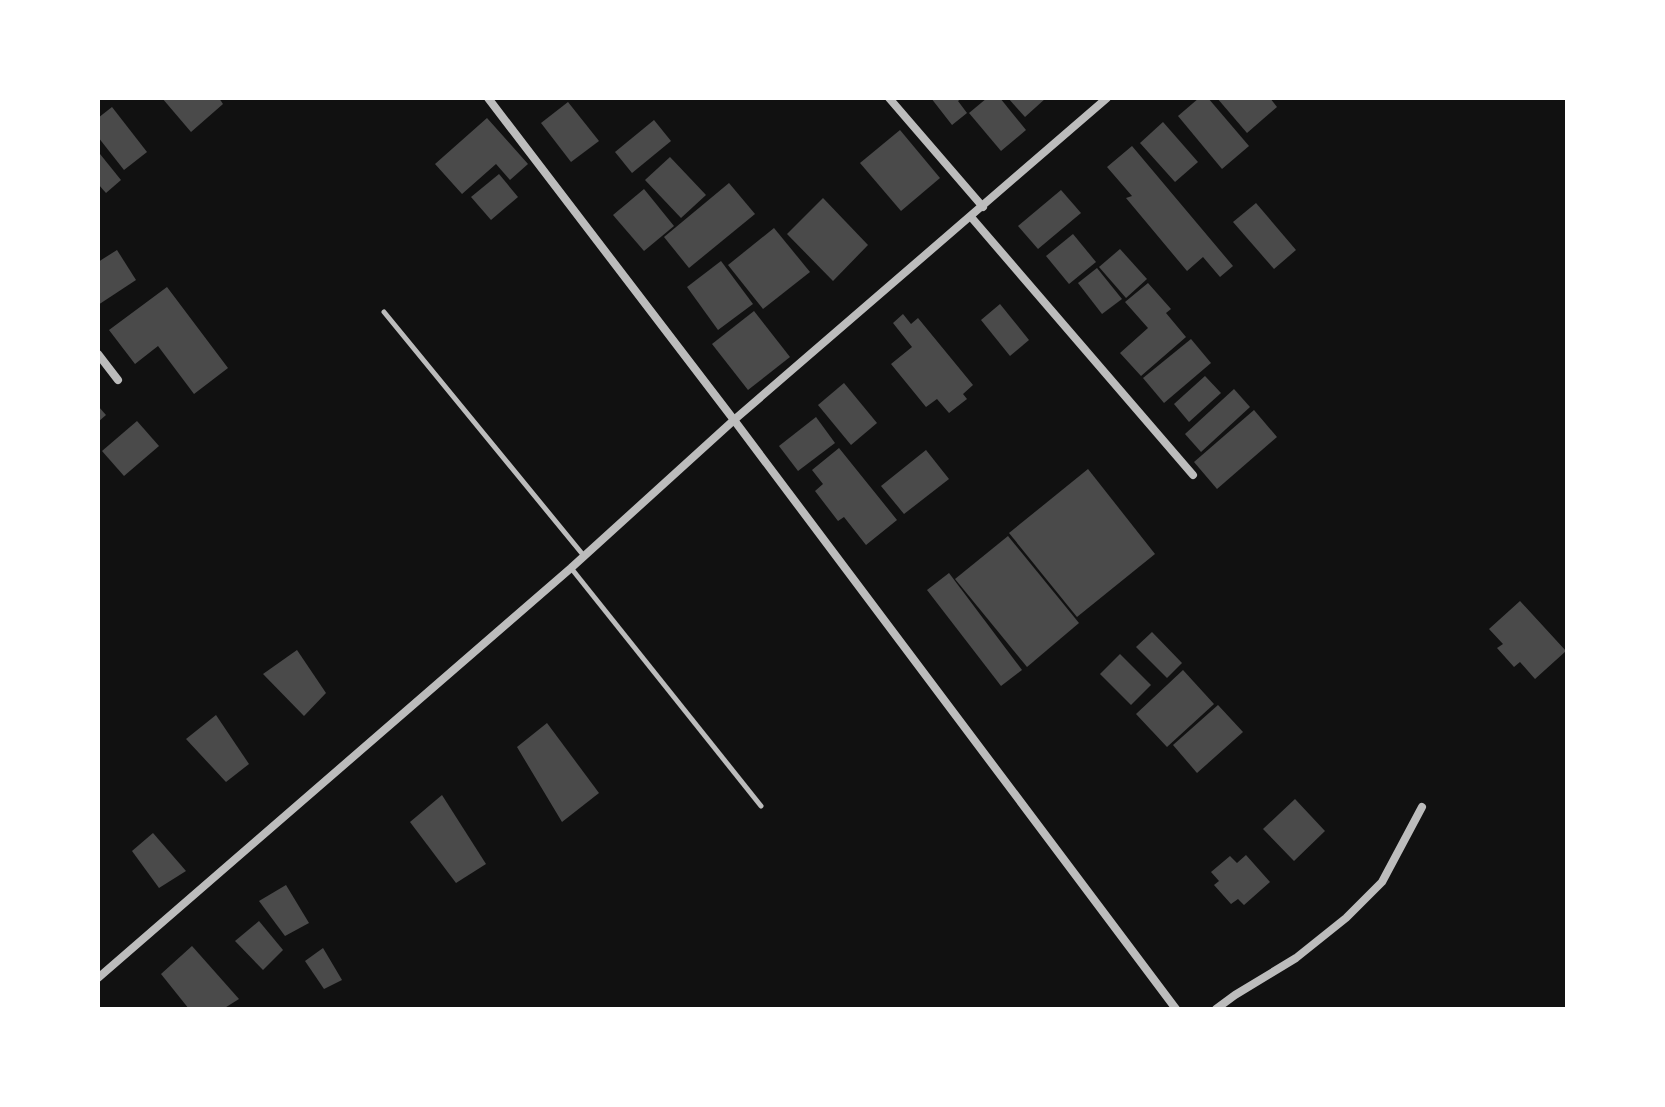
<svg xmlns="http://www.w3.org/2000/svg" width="1665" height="1107" viewBox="0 0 1665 1107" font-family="Rubik,sans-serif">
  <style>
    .building { fill: #4a4a4a }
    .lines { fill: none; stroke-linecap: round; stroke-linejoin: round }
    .service { stroke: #bcbcbc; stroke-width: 5 }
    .minor { stroke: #bcbcbc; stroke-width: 8 }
  </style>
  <rect width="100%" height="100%" fill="#111"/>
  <g class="building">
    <polygon points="162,98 219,98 223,104 191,132"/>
    <polygon points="931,98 962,98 958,101 967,113 952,125"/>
    <polygon points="987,98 1000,98 1026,130 1001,151 969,113"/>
    <polygon points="1008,98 1046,98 1025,117"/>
    <polygon points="1199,98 1208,98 1249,146 1222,169 1178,116"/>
    <polygon points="1217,98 1270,98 1277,107 1247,133"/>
    <polygon points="568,102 599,141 571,162 541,123"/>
    <polygon points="112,107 147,152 124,170 98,137 98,118"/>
    <polygon points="487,118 528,164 510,180 496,164 462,194 435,164"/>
    <polygon points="654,120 671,141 632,173 615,152"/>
    <polygon points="1163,122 1198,162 1175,182 1140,143"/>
    <polygon points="900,130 940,178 901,211 860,163"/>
    <polygon points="1132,146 1233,266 1220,277 1203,257 1187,271 1126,198 1132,196 1107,167"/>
    <polygon points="100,154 121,180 106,193 98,184 98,155"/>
    <polygon points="670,157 706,195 681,218 645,180"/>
    <polygon points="499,174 518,197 491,220 471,197"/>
    <polygon points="729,183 755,214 689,268 664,237"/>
    <polygon points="644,189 674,226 644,251 613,215"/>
    <polygon points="1061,190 1081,213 1038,249 1018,226"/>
    <polygon points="823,198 868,245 833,281 787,234"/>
    <polygon points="1256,203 1296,250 1274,269 1233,222"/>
    <polygon points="774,228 810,272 763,309 728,265"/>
    <polygon points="1073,234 1096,262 1069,284 1046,256"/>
    <polygon points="1120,249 1147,279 1126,298 1099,267"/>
    <polygon points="117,250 136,280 98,305 98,262"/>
    <polygon points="721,261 753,304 718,330 687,287"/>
    <polygon points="1097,268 1122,299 1102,314 1078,283"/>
    <polygon points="1148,283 1171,309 1166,313 1186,337 1141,376 1120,353 1148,328 1125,302"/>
    <polygon points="167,287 228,368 194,394 158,346 135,364 109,330"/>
    <polygon points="1000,304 1029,340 1010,356 981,320"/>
    <polygon points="754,311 790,357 748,390 712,344"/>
    <polygon points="903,314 911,324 918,318 973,385 963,394 967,399 949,413 937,399 926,407 891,364 912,347 893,323"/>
    <polygon points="1191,339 1211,363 1164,403 1143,378"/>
    <polygon points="1205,376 1221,393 1189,422 1174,404"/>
    <polygon points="844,383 877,423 851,445 818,405"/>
    <polygon points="1234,389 1250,407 1201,452 1185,434"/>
    <polygon points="98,406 106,415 98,422"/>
    <polygon points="1254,410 1277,437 1217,489 1194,462"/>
    <polygon points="816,417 835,443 798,471 779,446"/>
    <polygon points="137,421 159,446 124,476 102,451"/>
    <polygon points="839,448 897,520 866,545 844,517 838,521 815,491 823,484 812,470"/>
    <polygon points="926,450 949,479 904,514 881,486"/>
    <polygon points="1088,469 1155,554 1077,617 1009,533"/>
    <polygon points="1008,536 1079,623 1027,667 955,579"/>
    <polygon points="949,573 1022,670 1001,686 927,590"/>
    <polygon points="1520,601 1566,651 1535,679 1520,662 1514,667 1497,648 1503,644 1489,629"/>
    <polygon points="1152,632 1182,663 1167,678 1136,647"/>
    <polygon points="297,650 326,693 304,716 263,674"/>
    <polygon points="1120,654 1151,685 1131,705 1100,674"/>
    <polygon points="1183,670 1214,704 1167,747 1136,714"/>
    <polygon points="1218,705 1243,732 1197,773 1173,745"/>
    <polygon points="216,715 249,764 226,782 186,739"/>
    <polygon points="547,723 599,793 562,822 517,747"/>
    <polygon points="442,795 486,864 456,883 410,822"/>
    <polygon points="1295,799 1325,831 1294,861 1263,829"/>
    <polygon points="153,833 186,871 159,888 132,851"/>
    <polygon points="1246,855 1270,882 1244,905 1238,899 1231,904 1214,885 1219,881 1211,872 1230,856 1237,863"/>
    <polygon points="286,885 309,923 285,936 259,901"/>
    <polygon points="259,921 283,950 263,970 235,941"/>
    <polygon points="192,946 239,999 223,1009 189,1009 161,974"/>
    <polygon points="323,948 342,980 324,989 305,961"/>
  </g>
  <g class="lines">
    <g class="service">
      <polyline points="384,312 584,556"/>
      <polyline points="571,568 761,806"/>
    </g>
    <g class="minor">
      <polyline points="488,98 734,420 1176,1009"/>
      <polyline points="889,98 983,207"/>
      <polyline points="971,217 1193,475"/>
      <polyline points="98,354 118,380"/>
      <polyline points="98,978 571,568 734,420 1107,98"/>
      <polyline points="1216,1009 1235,995 1296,958 1346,918 1382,882 1422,807"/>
    </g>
  </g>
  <rect width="1665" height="1107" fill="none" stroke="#ffffff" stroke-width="200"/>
</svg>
